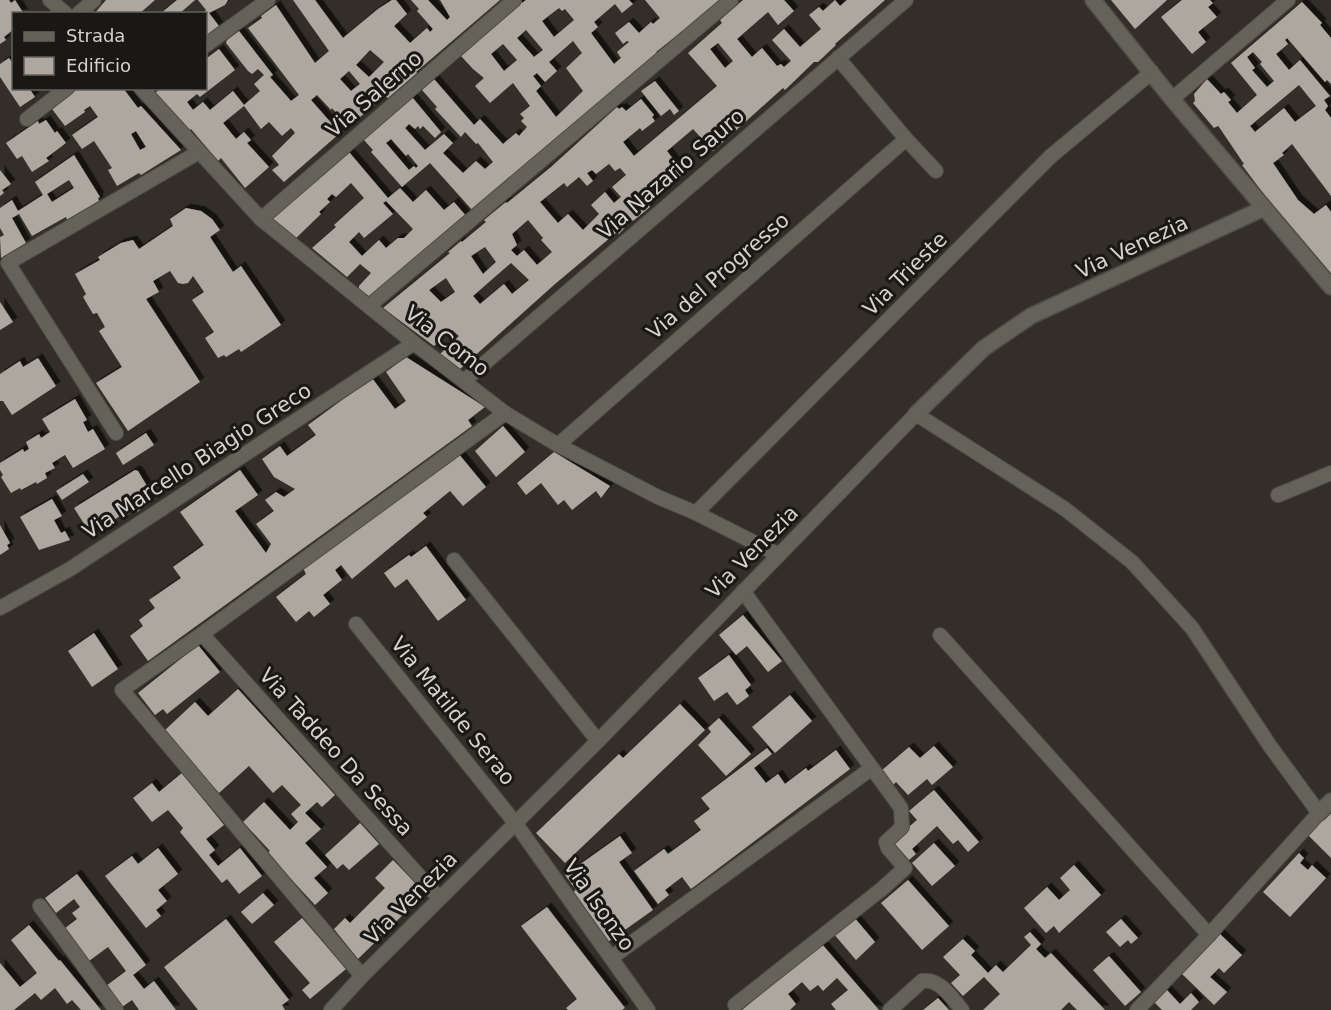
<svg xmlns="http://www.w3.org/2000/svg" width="1331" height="1010" viewBox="0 0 1331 1010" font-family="'DejaVu Sans',sans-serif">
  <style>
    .building { fill: #ada79f; fill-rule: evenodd; filter: url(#shadow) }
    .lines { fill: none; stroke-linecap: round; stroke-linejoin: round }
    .minor-casing { stroke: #4e4b46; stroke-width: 16 }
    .tertiary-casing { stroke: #4e4b46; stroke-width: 18 }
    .minor { stroke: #65625a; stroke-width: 14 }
    .tertiary { stroke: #65625a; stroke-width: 15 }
    .labels { text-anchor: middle; stroke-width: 6; stroke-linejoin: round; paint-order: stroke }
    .street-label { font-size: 21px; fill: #d4d2cd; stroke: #191814 }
  </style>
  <defs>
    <filter id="shadow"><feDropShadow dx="4.5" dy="-4.5" stdDeviation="0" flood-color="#0009"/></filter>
  </defs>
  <rect width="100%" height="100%" fill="#332f28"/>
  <g class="building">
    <polygon points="0,0 9,0 11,3 15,0 24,14 14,14 14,29 4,37 6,40 0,44"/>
    <polygon points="106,0 155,0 139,14 94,14"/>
    <polygon points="177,0 195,0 179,14 160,14"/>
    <polygon points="198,0 228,0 225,5 209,13 219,26 206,36 206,14 202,14 206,10"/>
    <path d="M293,0h22l28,38 35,-29 14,-9h4l11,14 -13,12 16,17 17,-15 3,4 3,-3 -16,-18 2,-2 -8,-9h17l19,20 3,-3 -10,-17h60l-84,72 1,1 -29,25 -3,-2 -37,31 -16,-19 -1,2 -14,-15 -6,5 29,33 -56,49 -12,-12 7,-5 -7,-9 23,-23 -4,-5 -9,8 -13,-14 -8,7 -17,-23 -21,17 13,16 8,-7 7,8 -4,3 22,24 -24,21 -24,-30 -3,3 -27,-32 -2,2 -35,-37 7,-6h45v-33l1,3 12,-9 16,21 -35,27 -3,-3 -10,8 6,8 10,-8 7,8 23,-19 11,14 16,-14 -6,-7 10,-9 -6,-6 -6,5 -4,-3 -22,-28 1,-3 12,-9 34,44 -3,2 21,24 8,-6 -51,-67 14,-10 -1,-2 15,-11 39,58 14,-12zM370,50l14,12 -15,15 -13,-12zM349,71l11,13 -9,7 -11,-12z"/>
    <path d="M526,0h103l4,4 -11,9 -7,-9 -21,18 4,5 -7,6 23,31 7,-6 -4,-6 12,-10 -2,-1 -4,3 -8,-11 14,-11 10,11 12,-11 2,2 7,-6 -15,-18h77l-66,52 2,2 -20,18 -2,-2 -1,2 1,2 -124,104 -1,-2 -3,2 -35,33 -43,-48 -28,24 -31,-35 2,-2 -10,-11 49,-42 29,35 -6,6 -12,-12 -3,3 -2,-3 -3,3 -6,-5 -4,4 20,22 19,-16 9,9 -10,10 20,20 13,-12 9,8 8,-7 -15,-19 -2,1 -11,-12 -4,5 -26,-28 2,-2 -15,-17 12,-11 40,46 6,-6 23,25 13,-11 3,3 8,-9 -6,-6 3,-3 -4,-4 10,-8 -17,-23 -23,20 -15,-17 9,-8 -11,-9 -12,-13 18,-16 -1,-2 25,-19 -2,-1 20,-17 1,2zM559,8l3,3 3,-2 9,11 -20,17 -12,-16zM526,30l17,20 -9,7 -17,-19zM573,41l9,12 -16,15 17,23 -27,26 -20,-26 5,-5 -8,-10 4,-3 8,9 12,-11 -8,-9zM503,44l14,16 -13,11 -13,-17zM391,139l15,17 2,-2 10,12 -2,2 -2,-2 -5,4 -23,-27z"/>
    <path d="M743,0h41l10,11 -16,14 -10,-13 -31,27 15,18 10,-9 15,18 4,-2 3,3 7,-6 -19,-21 12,-11 16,18 21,-18 -12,-14 10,-8 4,4 12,-11 5,6 7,-6h38l-50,44 1,1 -18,17h-4l-29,28 -2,-2 -70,63 -20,-22 -26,22 17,22 -36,31 2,3 -17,14 -1,-1 -13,14 -2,-2 -62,52 -95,85 -20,-15 19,-18 -7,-6 -18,16 -51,-38 67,-55 -2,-1 13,-11 1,1 24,-20 -2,-2 22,-18 1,1 44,-36 66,-60 2,2 3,-2 4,4 15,-12 13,16 -2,2 3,4 -13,10 -2,-3 -17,14 11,14 83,-70 -29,-33 34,-30 -2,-3zM718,43l15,18 -8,7 -15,-19zM609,164l6,7 5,-3 6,7 -14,12 9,10 -7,6 -9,-11 -14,13 8,9 -16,16 -15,-16 -10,9 -18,-21 24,-19 3,4 12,-10 8,9 6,-5 -6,-8 5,-3 4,4zM528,220l15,18 -2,2 11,12 -15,13 -13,-15 -7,6 -6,-6 6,-5 -5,-11zM485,247l11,15 -13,12 -12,-18zM511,263l18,17 -17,14 -8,-10 -24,20 -7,-8zM446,278l9,14 -14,10 -12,-12zM419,307l6,8 -8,7 -7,-8z"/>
    <polygon points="1111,0 1167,0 1135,29"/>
    <polygon points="1182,0 1210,0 1213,3 1208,7 1217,17 1198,32 1206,42 1192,54 1161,17"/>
    <path d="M1302,2l20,21 -2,2 11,13v46l-4,-4 -2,2 -38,-44 -2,2 3,4 -12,10 13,16 11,-10 30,36 -6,4 4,6 -3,4 6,8v78l-39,-52 -10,9 2,2 -11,8 25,37 16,14 12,-9 5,7v65l-50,-60 -39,-52 2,-1 -25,-37 -1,-1 -4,2 -21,-25 2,-2 -1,-7 13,-15 14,15 3,-2 7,8 -3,2 9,11 20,-18 -26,-32zM1253,52l9,10 -2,2 14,17 -7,6 -15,-17 3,-2 -8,-11zM1299,85l17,21 -21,16 -11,-14 -29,24 -5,-6z"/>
    <polygon points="9,58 14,65 14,88 29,88 35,97 20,107 0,77 0,64"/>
    <polygon points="655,81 679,111 674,115 670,109 661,116 641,91"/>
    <path d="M79,88h44l15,20 3,-2 40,44 -40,25 -2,-2 -22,13 -9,-16 4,-2 -18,-27 -12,8 -10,-14 26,-18 -8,-11 -6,4 1,2 -20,14 -13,-17zM136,131l10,16 -6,3 -9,-16z"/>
    <polygon points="46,120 55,133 57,131 66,143 46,158 49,161 32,172 22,156 17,159 6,143 38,121 39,124"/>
    <path d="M349,152l39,46 12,-10 13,14 13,-12 18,20 10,-8 13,15 -96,81 -12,-9v-3l12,-13 -11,-9 -13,13 -35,-29 24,-21 -2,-2 30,-27 -13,-15 -15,14 -4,-3 -5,5 3,3 -11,10 2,2 -26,25 -23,-20v-4l69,-59 2,1zM386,201l27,28 -9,9h-6l-12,10 -7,-8 -17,16 -13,-14 10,-10 5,6 29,-24 -10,-11z"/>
    <path d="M74,155l26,42 -2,1 1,3 -32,19 -1,-3 -34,19 -13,-22 -7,4 14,25 -25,15 -1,-21 4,-2 -4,-7v-20l12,-8 6,11 25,-16 -8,-13zM69,180l5,8 -22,14 -5,-8z"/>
    <polygon points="0,170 11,184 2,190 4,193 0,196"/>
    <polygon points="186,208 201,211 212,219 220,230 210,237 233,272 241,266 281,325 241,352 239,349 226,357 224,355 218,358 205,338 214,332 192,300 204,292 193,276 188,283 183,284 178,283 170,271 153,281 159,292 146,299 200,382 128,431 96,383 122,367 99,331 105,327 97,313 93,314 83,297 86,294 75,274 100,260 98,257 121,243 133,240 139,249 173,226 170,219"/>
    <polygon points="0,302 13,322 0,330"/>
    <polygon points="406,357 485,407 468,420 472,426 148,661 130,636 143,626 139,620 155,608 149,600 181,578 173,567 204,545 180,512 240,470 258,495 235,511 266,553 271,544 256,524 274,511 265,500 276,492 284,497 295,489 274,477 262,459 280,446 287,456 316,435 308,425 372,378 395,409 406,401 386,372"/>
    <polygon points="38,358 56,386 12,415 3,401 0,401 0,374 20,361 23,367"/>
    <polygon points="75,399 87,420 83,422 88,432 93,429 105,449 73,468 65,455 52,463 55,468 45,473 47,478 37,484 36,482 21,490 20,488 11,493 1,477 3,475 0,470 0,463 23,449 24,452 29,449 26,442 39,434 41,438 50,432 42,419"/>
    <polygon points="503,426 525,452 496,477 475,451"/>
    <polygon points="146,433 154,445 123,465 116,453"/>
    <polygon points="554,452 610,486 601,498 596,491 572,510 564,500 558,505 541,483 526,495 517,483"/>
    <polygon points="458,453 486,487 463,506 450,491 423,513 427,517 352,579 341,565 335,570 342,580 323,595 330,604 314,617 309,611 296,622 276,597 306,574 303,568"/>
    <polygon points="135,470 138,471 147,486 142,490 150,503 137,512 135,509 122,519 120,516 114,520 111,516 88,530 74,508"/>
    <polygon points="83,474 89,482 62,500 56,491"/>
    <polygon points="52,499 62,516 54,520 61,533 65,531 70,540 39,550 20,517"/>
    <polygon points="0,525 10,543 7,545 9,549 0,555"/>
    <polygon points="426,546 466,600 438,621 407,579 395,588 384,573 409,555 411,557"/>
    <polygon points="743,615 782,661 768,672 747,646 736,655 719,635"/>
    <polygon points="94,633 118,669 92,687 68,651"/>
    <polygon points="198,645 220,672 167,714 163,709 155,715 138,693"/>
    <polygon points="729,655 751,685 745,690 749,696 737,705 727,692 714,701 698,678"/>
    <polygon points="238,689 335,795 322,807 317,802 305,813 321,829 305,843 327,867 314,878 328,893 315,905 267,853 270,851 243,822 264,802 290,830 298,822 291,814 301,805 282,785 273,793 249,766 219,793 163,732 195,702 208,716"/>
    <polygon points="790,695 812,721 775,753 752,727"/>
    <polygon points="680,704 705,730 565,863 536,833 619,754 623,758"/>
    <polygon points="719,718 751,754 726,776 698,745 711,732 708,728"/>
    <polygon points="934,746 953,767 932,785 927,779 908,795 896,782 893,785 881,771 909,747 920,758"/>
    <polygon points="767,748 772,754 754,768 766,783 778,774 785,784 806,768 808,771 836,750 850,769 691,889 682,877 665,890 669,895 658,904 634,871 664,849 668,854 701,830 694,821 710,809 701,798"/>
    <polygon points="182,773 224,825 206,839 215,850 209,855 218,866 240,848 262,876 239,894 227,879 222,883 180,832 183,828 168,810 152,822 133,798 152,783 159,792"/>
    <polygon points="934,790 979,842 968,852 958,840 953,844 937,826 912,849 916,854 909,860 892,841 917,820 909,811"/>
    <polygon points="1331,811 1331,858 1307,834"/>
    <polygon points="360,823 379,844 349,870 343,864 337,869 325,855"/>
    <polygon points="620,836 632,853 619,862 653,910 605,944 570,894 576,890 565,875"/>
    <polygon points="934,843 955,866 932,886 912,863"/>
    <polygon points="158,848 178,874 158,890 167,901 156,910 161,916 146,928 105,876 132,856 138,864"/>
    <polygon points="1299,853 1304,858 1300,863 1308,870 1312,865 1326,878 1290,917 1263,892"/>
    <polygon points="393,860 425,893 358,959 334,929 345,918 350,923 385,888 375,878"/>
    <polygon points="1074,865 1101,895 1059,933 1054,926 1046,933 1024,908 1047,887 1059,900 1070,890 1060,878"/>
    <polygon points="77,874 146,965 133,975 144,989 154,981 176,1010 139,1010 132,1000 122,1007 106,986 126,971 108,947 89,961 64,929 77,919 72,913 80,907 74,899 56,913 45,898"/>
    <polygon points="908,880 949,926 922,950 881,903"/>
    <polygon points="263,893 274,905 252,924 241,912"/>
    <polygon points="547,907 625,1008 622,1010 568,1010 566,1008 577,999 521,926"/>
    <polygon points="853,916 875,942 856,960 833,933"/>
    <polygon points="302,918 346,969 310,999 302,990 310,983 274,942"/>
    <polygon points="226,919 289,1000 282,1005 285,1010 198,1010 164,967"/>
    <polygon points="1121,919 1138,938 1131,944 1128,940 1120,947 1106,932"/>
    <polygon points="29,925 59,961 60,960 101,1010 81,1010 72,1000 67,1004 55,988 41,1000 35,993 14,1010 0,1010 0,963 20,987 37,973 11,940"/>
    <polygon points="1030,932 1041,944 1036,949 1045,958 1051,953 1105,1010 1077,1010 1069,1002 1061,1010 983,1010 1000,994 984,977 963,996 951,983 960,975 943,957 963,939 975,951 971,955 988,973 996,965 1003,972 1031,945 1024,937"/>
    <polygon points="1220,934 1242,955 1224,973 1219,968 1210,977 1227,992 1214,1005 1181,973"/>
    <polygon points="821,943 879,1010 836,1010 831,1004 848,990 837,978 823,991 818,985 810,991 802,982 788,994 796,1004 790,1010 742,1010"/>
    <polygon points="1109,956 1141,992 1125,1006 1093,970"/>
    <polygon points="1166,989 1180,1004 1191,993 1199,1002 1191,1010 1162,1010 1154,1002"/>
    <polygon points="938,998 949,1010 923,1010"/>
  </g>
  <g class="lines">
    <defs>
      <g id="minor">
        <polyline points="50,0 66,14"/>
        <polyline points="78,14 94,0"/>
        <polyline points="206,45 268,0"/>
        <polyline points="838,58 906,139 936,171"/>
        <polyline points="141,88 261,219 414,343 505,413 558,445 658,497 696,513 779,555"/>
        <polyline points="1172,99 1288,0"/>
        <polyline points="27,119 67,88"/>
        <polyline points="261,219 514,0"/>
        <polyline points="369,306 731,0"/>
        <polyline points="464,381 906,0"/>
        <polyline points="116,433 8,263 199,152"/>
        <polyline points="558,445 906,139"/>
        <polyline points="1278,495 1331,473"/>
        <polyline points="696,513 1051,156 1152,72"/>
        <polyline points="454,560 598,741"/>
        <polyline points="0,608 70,569 414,343"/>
        <polyline points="356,624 516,824 648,1010"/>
        <polyline points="202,634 439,898"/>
        <polyline points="940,635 1209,935"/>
        <polyline points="40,906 116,1010"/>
        <polyline points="611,958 872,768"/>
        <polyline points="362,976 122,690 202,634 505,413"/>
        <polyline points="735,1005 883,888 905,868 888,848 886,842 902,827 901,808 743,591"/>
        <polyline points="331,1010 362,976 598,741 916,414 1065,509 1132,562 1192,628 1270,746 1319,813 1209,935 1137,1010"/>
        <path d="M890,1010l32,-29c18,-3 30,17 40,29"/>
      </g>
      <g id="tertiary">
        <polyline points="1093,0 1172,99 1331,287"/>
        <polyline points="916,414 984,348 1031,316 1264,208"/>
        <polyline points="1319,813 1331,801"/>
      </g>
    </defs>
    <use href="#minor" class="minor-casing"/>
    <use href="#tertiary" class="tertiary-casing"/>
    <use href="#minor" class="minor"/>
    <use href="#tertiary" class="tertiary"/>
  </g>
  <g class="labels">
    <g class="street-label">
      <text transform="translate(374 94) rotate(-41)" y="7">Via Salerno</text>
      <text transform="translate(671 174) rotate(-41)" y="7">Via Nazario Sauro</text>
      <text transform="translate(1132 247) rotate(-25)" y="7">Via Venezia</text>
      <text transform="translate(905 274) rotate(-45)" y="7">Via Trieste</text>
      <text transform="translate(718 276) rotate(-41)" y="7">Via del Progresso</text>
      <text transform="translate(447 341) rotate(38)" y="7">Via Como</text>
      <text transform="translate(197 461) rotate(-33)" y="7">Via Marcello Biagio Greco</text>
      <text transform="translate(752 552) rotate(-45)" y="7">Via Venezia</text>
      <text transform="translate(453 711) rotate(51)" y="7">Via Matilde Serao</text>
      <text transform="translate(336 752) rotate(48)" y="7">Via Taddeo Da Sessa</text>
      <text transform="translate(411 898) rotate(-45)" y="7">Via Venezia</text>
      <text transform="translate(599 905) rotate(55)" y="7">Via Isonzo</text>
    </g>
  </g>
  <rect x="12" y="12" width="195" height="78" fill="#191814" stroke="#64625e" stroke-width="1.5"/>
  <rect x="24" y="32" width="30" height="9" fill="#65625a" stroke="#64625e" stroke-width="1.5"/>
  <text x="66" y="42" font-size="18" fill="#d4d2cd">Strada</text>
  <rect x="24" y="57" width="30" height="18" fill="#ada79f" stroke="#64625e" stroke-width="1.5"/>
  <text x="66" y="72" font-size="18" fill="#d4d2cd">Edificio</text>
</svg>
